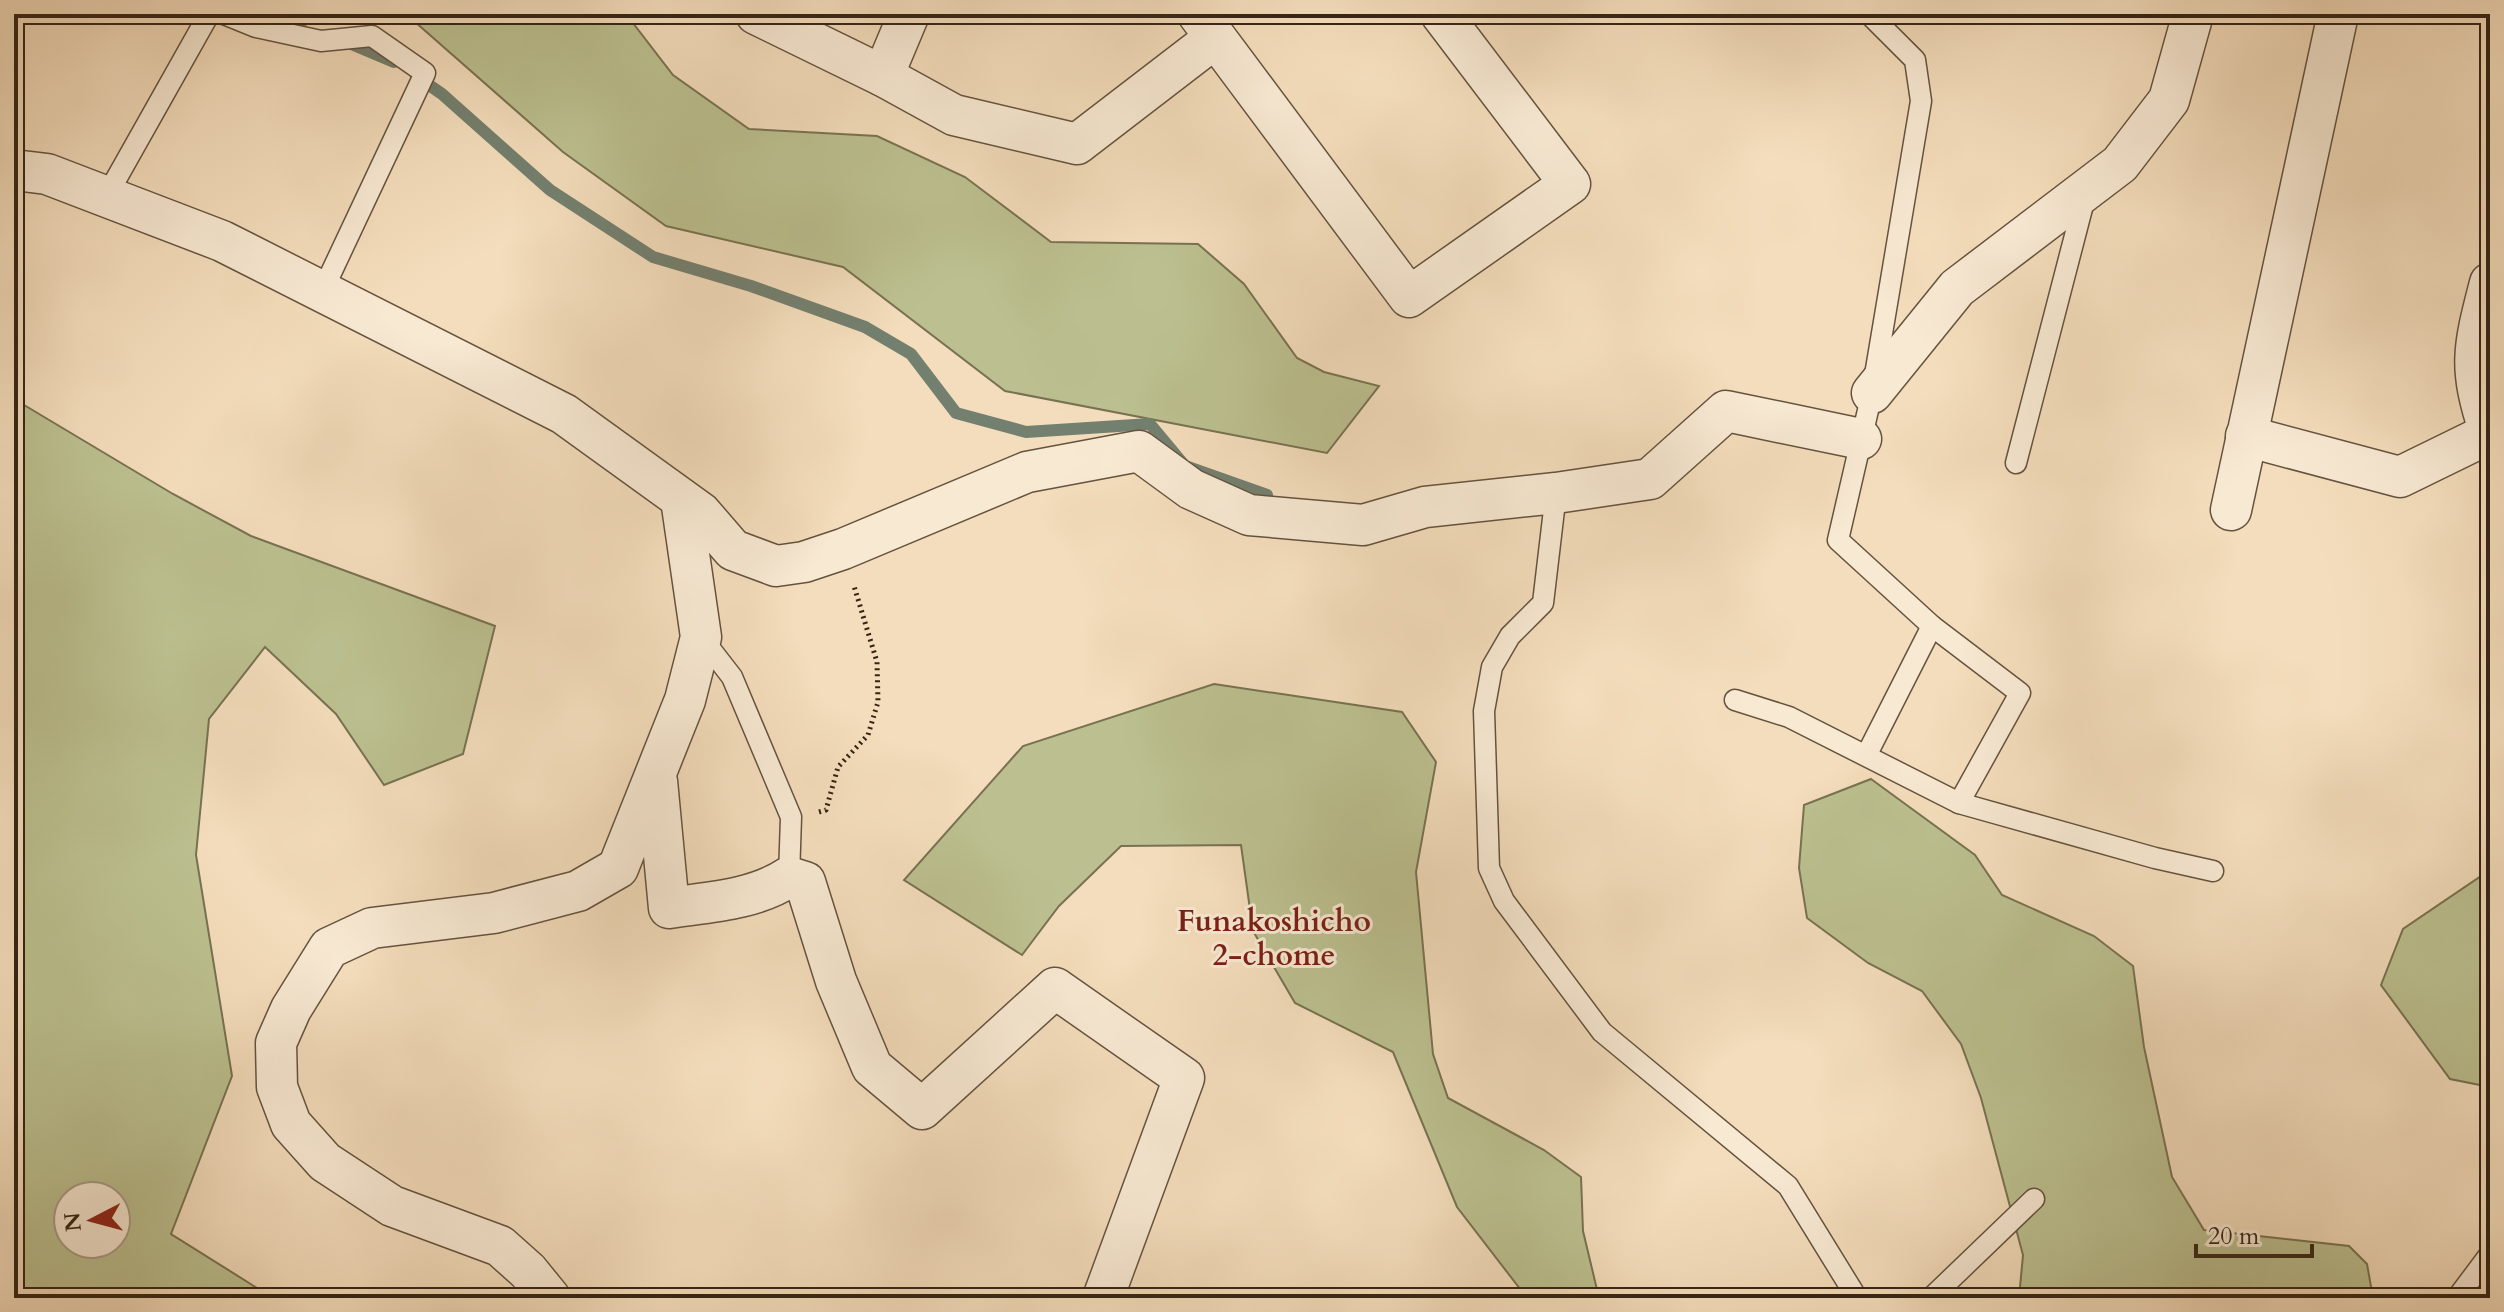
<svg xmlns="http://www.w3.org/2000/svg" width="2504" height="1312" viewBox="0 0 2504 1312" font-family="Cardo,serif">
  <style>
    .green { fill: #bcc090; stroke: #787252; stroke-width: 2; fill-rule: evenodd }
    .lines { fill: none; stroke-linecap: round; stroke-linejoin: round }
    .stream { stroke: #73806f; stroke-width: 12 }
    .service-casing { stroke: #65533f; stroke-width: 23 }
    .minor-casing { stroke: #65533f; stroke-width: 43 }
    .path { stroke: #352515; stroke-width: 5; stroke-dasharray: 2 4; stroke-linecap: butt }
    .service { stroke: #f8e9d3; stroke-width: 20 }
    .minor { stroke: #f8e9d3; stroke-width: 40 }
    .labels { text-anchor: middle; stroke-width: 6; stroke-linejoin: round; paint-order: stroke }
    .neighbourhood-label { font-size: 30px; font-weight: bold; fill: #7a1f14; stroke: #f8e9d3 }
  </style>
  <rect width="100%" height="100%" fill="#f4ddbc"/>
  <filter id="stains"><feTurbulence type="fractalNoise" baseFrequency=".0025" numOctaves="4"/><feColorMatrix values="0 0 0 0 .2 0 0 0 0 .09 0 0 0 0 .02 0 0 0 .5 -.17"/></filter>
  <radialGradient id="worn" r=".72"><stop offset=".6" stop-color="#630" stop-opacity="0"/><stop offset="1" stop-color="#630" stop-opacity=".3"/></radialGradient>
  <g class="green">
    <polygon points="406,14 626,14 673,75 749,129 877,136 965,177 1051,242 1198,244 1244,284 1297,358 1324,372 1379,386 1327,453 1005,391 843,267 666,226 563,152"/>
    <path d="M14,399l159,95 78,42 244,90 -32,128 -79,31 -48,-71 -71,-67 -56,72 -13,136 36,221 -61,158 102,64h-259zM116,1196v48h-48v-48z"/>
    <polygon points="1214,684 1402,712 1436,762 1416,872 1433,1054 1448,1098 1544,1150 1581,1177 1583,1231 1599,1298 1527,1298 1457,1207 1393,1052 1295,1003 1253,931 1241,845 1121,846 1059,906 1022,955 904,880 1023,746"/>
    <polygon points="1871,779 1975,855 2002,895 2094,936 2133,966 2144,1047 2172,1177 2204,1230 2349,1246 2367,1264 2373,1298 2019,1298 2023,1255 1981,1098 1961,1044 1922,991 1868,963 1807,918 1799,868 1804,805"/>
    <polygon points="2490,870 2490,1087 2450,1079 2381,985 2403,929"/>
  </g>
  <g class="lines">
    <g class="stream">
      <polyline points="257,14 301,28"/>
      <polyline points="349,43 394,62"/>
      <polyline points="416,76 442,94 550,190 653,257 751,286 865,327 911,354 956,413 1026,432 1150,424 1185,466 1267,495"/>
    </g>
    <defs>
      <g id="service">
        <polyline points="224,14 256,27 321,41 372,36 425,73 322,292"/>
        <polyline points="106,197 209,14"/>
        <polyline points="2016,463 2085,197"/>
        <polyline points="1556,493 1543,603 1510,636 1492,667 1484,711 1489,868 1504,901 1602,1032 1788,1186 1857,1298"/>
        <polyline points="701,637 732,677 791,817 789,877"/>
        <polyline points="1735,700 1789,717 1959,803 2020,693 1932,626 1838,540 1872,393 1921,101 1915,60 1869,14"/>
        <polyline points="1867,754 1932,626"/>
        <polyline points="1959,803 2155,858 2213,871"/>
        <polyline points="1931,1298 2034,1199"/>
        <polyline points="2457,1298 2490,1254"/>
      </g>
      <g id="minor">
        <polyline points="756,14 883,76 954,115 1077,144 1215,38"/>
        <polyline points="1198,14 1409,297 1570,184 1441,14"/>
        <polyline points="883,76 909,14"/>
        <polyline points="14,170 47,174 222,241 564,414 701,513 733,550 776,566 804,562 843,549 1027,472 1139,451 1191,489 1249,515 1363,525 1425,507 1556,493 1650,479 1726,411 1861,439"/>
        <path d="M2490,283c-17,66 -22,84 0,150"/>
        <polyline points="1872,393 1957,288 2120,164 2169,100 2193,14"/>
        <polyline points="2246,436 2400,477 2490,433"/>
        <polyline points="2231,510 2338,14"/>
        <path d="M657,781l12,127c41,-6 85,-8 120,-31l16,5 31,99 36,86 50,42 133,-121 129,90 -81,220"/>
        <polyline points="550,1298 528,1271 500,1246 392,1206 325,1162 291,1124 277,1087 276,1043 291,1009 329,948 372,928 494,913 578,891 618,868 685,700 701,637 681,499"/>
      </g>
    </defs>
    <use href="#service" class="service-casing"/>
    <use href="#minor" class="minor-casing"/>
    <polyline class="path" points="819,812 826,810 838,767 868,735 878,702 877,662 854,586"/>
    <use href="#service" class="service"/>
    <use href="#minor" class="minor"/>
  </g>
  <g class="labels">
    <g class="neighbourhood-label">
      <text x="1274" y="931">Funakoshicho<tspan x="1274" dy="34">2-chome</tspan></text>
    </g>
  </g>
  <rect width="2504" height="1312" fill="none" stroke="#f4ddbc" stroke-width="48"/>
  <rect x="16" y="16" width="2472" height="1280" fill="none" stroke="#352515" stroke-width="4"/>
  <rect x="24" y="24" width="2456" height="1264" fill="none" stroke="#352515" stroke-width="2"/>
  <g transform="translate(92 1220) rotate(264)"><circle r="38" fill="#f8e9d3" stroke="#aa9b87" stroke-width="2"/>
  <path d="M0-6L14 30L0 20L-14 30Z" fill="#8f2418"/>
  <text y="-12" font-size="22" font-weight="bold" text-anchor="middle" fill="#352515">N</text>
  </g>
  <path d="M2196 1244v12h116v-12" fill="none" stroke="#352515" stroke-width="4"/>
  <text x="2208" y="1244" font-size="24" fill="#352515" stroke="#f8e9d3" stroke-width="6" paint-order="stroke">20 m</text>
  <rect width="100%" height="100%" filter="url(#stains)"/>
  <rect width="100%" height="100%" fill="url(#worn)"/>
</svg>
